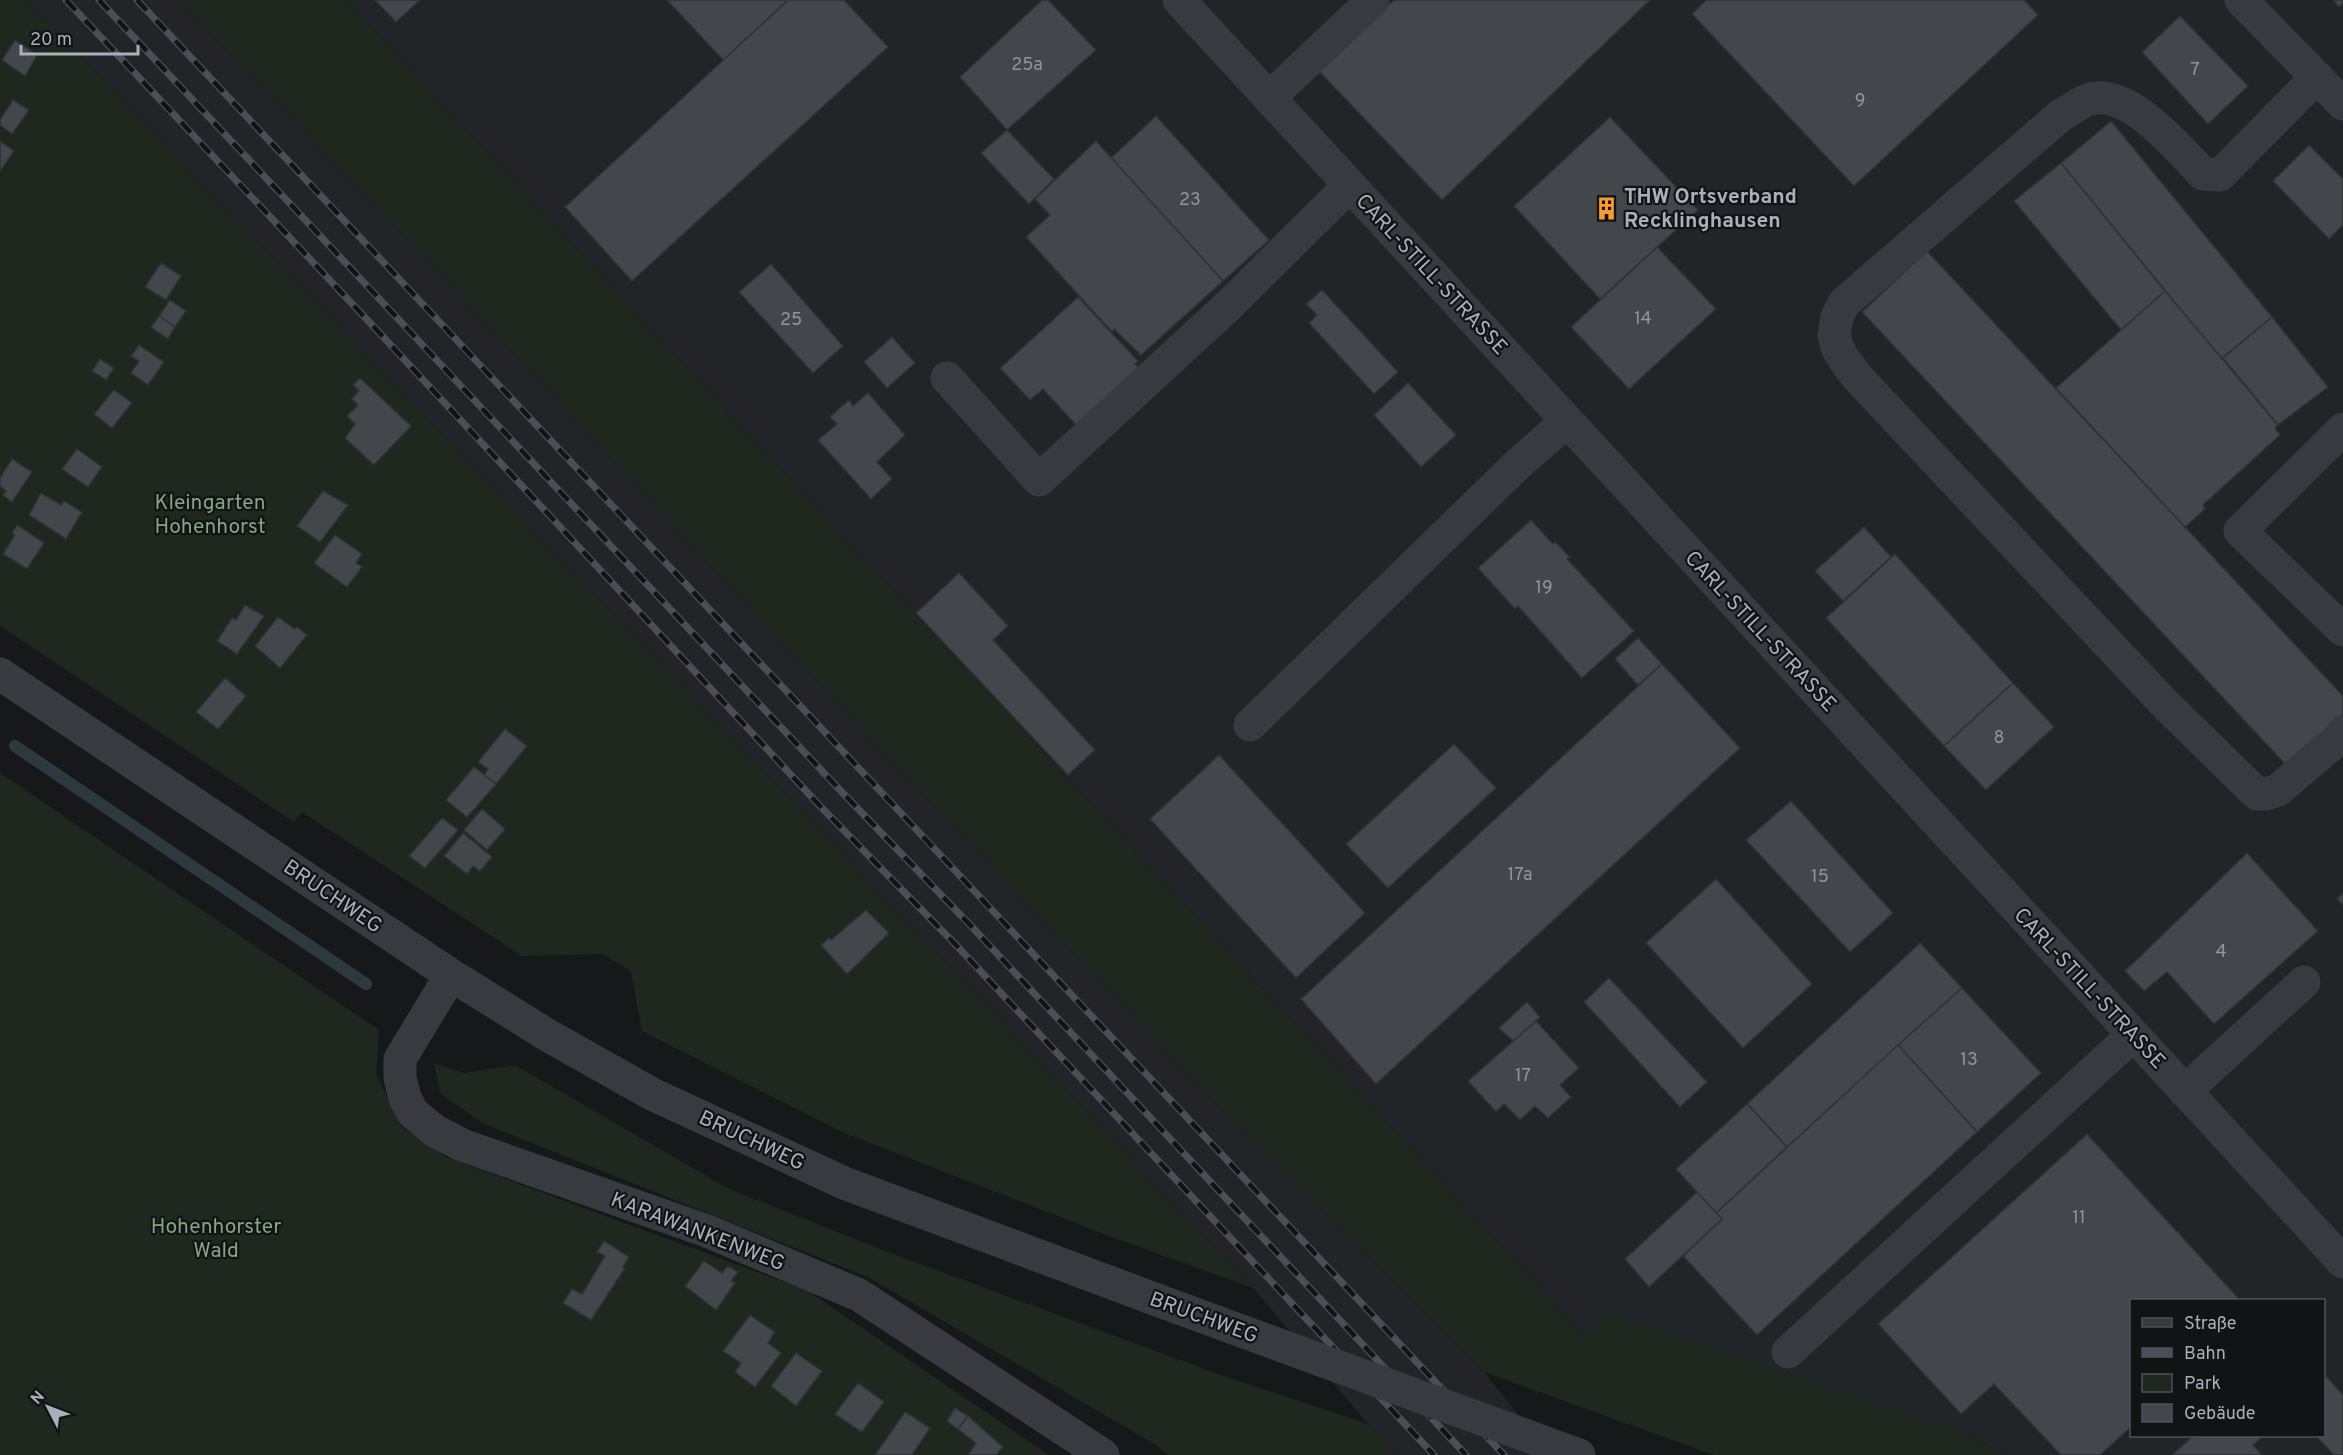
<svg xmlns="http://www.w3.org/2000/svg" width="2343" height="1455" viewBox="0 0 2343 1455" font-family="Overpass,sans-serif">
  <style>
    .built { fill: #232427; fill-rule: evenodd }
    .green { fill: #1f281f }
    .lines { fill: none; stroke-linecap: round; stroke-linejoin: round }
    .stream { stroke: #2d393e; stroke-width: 12 }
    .building { fill: #43464a; stroke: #313236; stroke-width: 1.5 }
    .minor { stroke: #383a3f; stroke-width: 33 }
    .rail-casing { stroke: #4b4e54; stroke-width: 7 }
    .rail { stroke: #121315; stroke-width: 4.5; stroke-dasharray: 14; stroke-linecap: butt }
    .minor-bridge { stroke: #383a3f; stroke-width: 33 }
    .labels { text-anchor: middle; stroke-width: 4.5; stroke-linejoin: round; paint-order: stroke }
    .number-label { font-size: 18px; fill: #90969e }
    .poi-label { font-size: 21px; font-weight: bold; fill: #a9b0ba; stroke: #121315; text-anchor: start }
    .street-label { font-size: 21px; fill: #a9b0ba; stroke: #121315 }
    .park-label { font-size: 21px; fill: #82a67f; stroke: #121315 }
  </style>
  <rect width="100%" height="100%" fill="#17181a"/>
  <g class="built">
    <polygon points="27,0 178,0 425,258 878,747 1238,1127 1484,1372 1551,1455 1396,1455 1368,1424 1253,1288 943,959"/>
    <path d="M346,0h1997v1455h-339l-33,-19 -386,-100zM2132,1300h192v136h-192z"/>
  </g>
  <g class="green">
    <polygon points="0,0 27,0 943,959 1253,1288 1112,1237 842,1132 642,1031 631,972 603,954 522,956 302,812 294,822 0,626"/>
    <polygon points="178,0 346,0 1585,1336 1610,1313 1971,1436 2004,1455 1714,1455 1484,1372 1238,1127 878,747 425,258"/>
    <polygon points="0,773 379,1030 376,1074 401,1126 446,1157 808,1291 1049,1455 0,1455"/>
    <polygon points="434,1063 464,1073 515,1065 729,1189 885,1251 1226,1377 1368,1424 1396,1455 1169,1455 1151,1442 868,1277 484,1124 440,1093"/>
  </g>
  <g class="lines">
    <polyline class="stream" points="15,746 366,984"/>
  </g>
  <g class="building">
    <polygon points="375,0 420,0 396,22"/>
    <polygon points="667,0 788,0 724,61"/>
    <polygon points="788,0 844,0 888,47 632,281 565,207"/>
    <polygon points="1042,0 1048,0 1096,50 1007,130 960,77"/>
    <polygon points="1394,0 1650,0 1442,200 1319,71"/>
    <polygon points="1706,0 2024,0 2038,15 1854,186 1692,14"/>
    <polygon points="2333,0 2343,0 2343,3 2339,7"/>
    <polygon points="2180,16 2248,86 2208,124 2142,52"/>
    <polygon points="15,40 37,55 25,76 2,60"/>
    <polygon points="13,100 29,110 12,134 0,125 0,120"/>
    <polygon points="1156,116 1269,240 1223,281 1111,158"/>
    <polygon points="1610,117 1698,210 1600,299 1514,206"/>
    <polygon points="2111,121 2272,317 2221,359 2061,163"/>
    <polygon points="1007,130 1054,179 1029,204 981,153"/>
    <polygon points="0,141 14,151 0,171"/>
    <polygon points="1096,141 1223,281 1141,355 1114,329 1112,332 1026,237 1050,215 1035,199"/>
    <polygon points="2309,145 2343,179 2343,225 2329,239 2273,181"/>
    <polygon points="2061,163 2165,291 2121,330 2014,201"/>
    <polygon points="1657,247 1716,309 1629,389 1571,327"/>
    <polygon points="1927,251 2343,696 2343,714 2287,766 1862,312"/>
    <polygon points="161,263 181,276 166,300 145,287"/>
    <polygon points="771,264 843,346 813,373 739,292"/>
    <polygon points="1322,290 1398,372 1374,394 1309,323 1317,315 1306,304"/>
    <polygon points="2165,291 2278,425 2275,428 2280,435 2203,505 2205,509 2185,527 2056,388"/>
    <polygon points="1078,297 1138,361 1135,364 1139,368 1076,425 1043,389 1030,400 1000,368"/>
    <polygon points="170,300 186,311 175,327 159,316"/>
    <polygon points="159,316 175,327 168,339 151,327"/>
    <polygon points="2272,317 2328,387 2278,425 2223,358"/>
    <polygon points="892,337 915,363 887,388 864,362"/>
    <polygon points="139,345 164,362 148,385 131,373 139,361 131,356"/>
    <polygon points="100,359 114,368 106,380 92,371"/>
    <polygon points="360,378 411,426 374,465 345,438 355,424 347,416 358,405 352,399 359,390 353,385"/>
    <polygon points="1408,383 1456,435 1421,467 1374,415"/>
    <polygon points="114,390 132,403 112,428 94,414"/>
    <polygon points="868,393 905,435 877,462 892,479 871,499 818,440 837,424 830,417 849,400 853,406"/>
    <polygon points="77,449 102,467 88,487 62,469"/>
    <polygon points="12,459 32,472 12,502 3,495 6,491 0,486 0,478"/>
    <polygon points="323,491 348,505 320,542 297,526"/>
    <polygon points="41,493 61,505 64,501 82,512 66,539 29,515"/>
    <polygon points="1531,520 1553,544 1555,542 1570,557 1567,559 1634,631 1582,678 1518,606 1515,609 1478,568"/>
    <polygon points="17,525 44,543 27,569 3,554 15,535 12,533"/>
    <polygon points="1864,527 1891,557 1843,601 1815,571"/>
    <polygon points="335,535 362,554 356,563 362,567 347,587 314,563"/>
    <polygon points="1895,554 2013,683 1944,746 1826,618"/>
    <polygon points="959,573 1008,626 993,640 1095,750 1068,775 916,613"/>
    <polygon points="245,605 264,616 237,654 217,641 232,618 236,620"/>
    <polygon points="278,617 295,629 297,627 307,635 280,668 255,646"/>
    <polygon points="1638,638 1662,664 1638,685 1615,659"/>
    <polygon points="1662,664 1740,748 1376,1084 1301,999"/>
    <polygon points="225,678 246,696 218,729 196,712"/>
    <polygon points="2013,683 2054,727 1986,790 1944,746"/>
    <polygon points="505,729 527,746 496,784 484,775 488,769 478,762"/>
    <polygon points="1454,744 1496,788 1388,888 1346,844"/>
    <polygon points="1219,755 1365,913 1296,978 1150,819"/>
    <polygon points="474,767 496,784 467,817 446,800"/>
    <polygon points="1791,801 1893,913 1850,952 1746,840"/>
    <polygon points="482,809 505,829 487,850 464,830"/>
    <polygon points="442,818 458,830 425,868 409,856"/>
    <polygon points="463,833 492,857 480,871 473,866 467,874 444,856"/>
    <polygon points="2247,853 2318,931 2214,1024 2167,972 2144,991 2125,971"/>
    <polygon points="1716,879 1812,984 1743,1048 1646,943"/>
    <polygon points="2343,893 2343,905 2337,899"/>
    <polygon points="866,910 889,933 847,974 821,945 829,938 831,940"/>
    <polygon points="1920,943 1962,988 1787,1147 1747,1104"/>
    <polygon points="1609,978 1707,1082 1680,1107 1584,1002"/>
    <polygon points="1962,988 2041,1073 1977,1132 1898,1045"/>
    <polygon points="1527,1002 1540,1017 1514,1042 1499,1028"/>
    <polygon points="1536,1021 1579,1068 1560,1085 1571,1097 1548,1118 1535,1106 1520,1120 1504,1104 1496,1112 1468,1081"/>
    <polygon points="1898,1045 1977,1132 1757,1335 1683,1256 1722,1219 1716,1213"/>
    <polygon points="1747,1104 1787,1147 1716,1213 1676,1169"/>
    <polygon points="2087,1134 2240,1300 2132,1300 2132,1426 2100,1455 2061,1455 1994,1384 1961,1414 1878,1324"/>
    <polygon points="1697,1192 1722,1219 1649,1287 1625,1259"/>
    <polygon points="604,1241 629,1257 623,1267 625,1268 591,1320 563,1303 572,1289 582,1294 605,1256 597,1252"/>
    <polygon points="704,1261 722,1273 728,1266 738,1272 731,1281 735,1283 716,1310 685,1286"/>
    <polygon points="750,1315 775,1332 768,1343 781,1353 755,1387 735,1372 741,1363 723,1351"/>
    <polygon points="796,1353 822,1371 796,1406 771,1386"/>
    <polygon points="2324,1374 2343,1395 2343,1455 2334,1455 2316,1436 2324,1436"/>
    <polygon points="858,1383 884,1402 862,1432 835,1414"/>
    <polygon points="955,1408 968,1416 958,1429 947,1421"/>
    <polygon points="905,1412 930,1428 912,1455 875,1455"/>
    <polygon points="968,1416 1003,1447 996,1455 968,1455 976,1443 958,1429"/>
    <polygon points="2193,1436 2263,1436 2253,1445 2262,1455 2172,1455"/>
  </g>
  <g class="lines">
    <g class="minor">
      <polyline points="1179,0 2343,1262"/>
      <polyline points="2241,0 2343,104"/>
      <path d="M2317,77l-97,98 -17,-1c-24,-25 -74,-86 -113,-75 -9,2 -20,12 -29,16l-217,188 -7,14 -3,18 3,12 8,14 14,18 305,324 93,91h9l12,-4 60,-51 5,-7"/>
      <polyline points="1269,98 1373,0"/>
      <polyline points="947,378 1039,480 1227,307 1350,185"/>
      <polyline points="2343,429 2240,531 2343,630"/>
      <polyline points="0,674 451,975 549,1036 652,1094 844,1183 1168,1304"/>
      <polyline points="1250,725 1519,463 1567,421"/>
      <polyline points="451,975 400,1059 400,1078 405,1098 413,1113 435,1131 462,1145 707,1231 859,1295 1103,1455"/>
      <polyline points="2185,1091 2304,982"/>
      <polyline points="1788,1352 2133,1035"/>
    </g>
    <defs>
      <g id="rail">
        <polyline points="66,0 373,326 820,806 955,944 1434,1455"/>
        <polyline points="99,0 838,788 973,928 1466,1455"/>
        <polyline points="137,0 1504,1455"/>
      </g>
    </defs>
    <use href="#rail" class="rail-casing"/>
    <use href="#rail" class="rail"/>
    <polyline class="minor-bridge" points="1168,1304 1579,1455"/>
  </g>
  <defs>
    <symbol id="building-bare" viewBox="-9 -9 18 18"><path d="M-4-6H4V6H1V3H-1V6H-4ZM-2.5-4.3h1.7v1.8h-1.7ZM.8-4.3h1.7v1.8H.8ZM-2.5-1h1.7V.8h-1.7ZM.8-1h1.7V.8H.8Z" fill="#fa9b2f" stroke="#121315" stroke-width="2.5" paint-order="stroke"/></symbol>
  </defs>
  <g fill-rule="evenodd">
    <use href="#building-bare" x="1590" y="192" width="33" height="33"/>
  </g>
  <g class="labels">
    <g class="number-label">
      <text x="1027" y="70">25a</text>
      <text x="2195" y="75">7</text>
      <text x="1860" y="106">9</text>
      <text x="1190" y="205">23</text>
      <text x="1643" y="324">14</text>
      <text x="791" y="325">25</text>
      <text x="1544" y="593">19</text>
      <text x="1999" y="743">8</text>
      <text x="1520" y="880">17a</text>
      <text x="1820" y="882">15</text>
      <text x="2221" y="957">4</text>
      <text x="1969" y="1065">13</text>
      <text x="1523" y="1081">17</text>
      <text x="2079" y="1223">11</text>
    </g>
    <g class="poi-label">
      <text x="1624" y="203">THW Ortsverband<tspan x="1624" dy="24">Recklinghausen</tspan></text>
    </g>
    <g class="street-label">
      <text transform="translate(1432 274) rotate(47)" y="7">CARL-STILL-STRASSE</text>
      <text transform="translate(1761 631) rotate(47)" y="7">CARL-STILL-STRASSE</text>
      <text transform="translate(333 896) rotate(34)" y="7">BRUCHWEG</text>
      <text transform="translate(2090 988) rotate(47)" y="7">CARL-STILL-STRASSE</text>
      <text transform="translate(752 1140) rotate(25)" y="7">BRUCHWEG</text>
      <text transform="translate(698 1231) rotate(21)" y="7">KARAWANKENWEG</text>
      <text transform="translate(1204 1317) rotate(20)" y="7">BRUCHWEG</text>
    </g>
    <g class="park-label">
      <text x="210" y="509">Kleingarten<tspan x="210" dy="24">Hohenhorst</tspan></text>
      <text x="216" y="1233">Hohenhorster<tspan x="216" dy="24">Wald</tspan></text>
    </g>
  </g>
  <rect x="2130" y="1299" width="195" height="138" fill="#121315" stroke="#4e5257" stroke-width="1.5"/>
  <rect x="2142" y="1318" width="30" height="9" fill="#383a3f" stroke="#4e5257" stroke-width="1.5"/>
  <text x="2184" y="1329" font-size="18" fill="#a9b0ba">Straße</text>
  <rect x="2142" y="1348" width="30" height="9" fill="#4b4e54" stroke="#4e5257" stroke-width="1.5"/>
  <text x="2184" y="1359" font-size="18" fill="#a9b0ba">Bahn</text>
  <rect x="2142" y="1374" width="30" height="18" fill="#1f281f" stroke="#4e5257" stroke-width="1.5"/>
  <text x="2184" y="1389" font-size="18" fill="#a9b0ba">Park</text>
  <rect x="2142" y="1404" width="30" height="18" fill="#43464a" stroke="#4e5257" stroke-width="1.5"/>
  <text x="2184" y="1419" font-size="18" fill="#a9b0ba">Gebäude</text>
  <g transform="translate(48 1407) rotate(312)" stroke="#121315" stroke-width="4.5" paint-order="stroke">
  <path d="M0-4.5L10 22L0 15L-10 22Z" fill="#a9b0ba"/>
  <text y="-9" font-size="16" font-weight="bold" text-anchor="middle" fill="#a9b0ba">N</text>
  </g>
  <path d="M21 45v9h117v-9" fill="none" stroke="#a9b0ba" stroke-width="3"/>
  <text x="30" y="45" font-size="18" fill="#a9b0ba" stroke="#121315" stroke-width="4.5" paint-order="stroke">20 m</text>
</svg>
